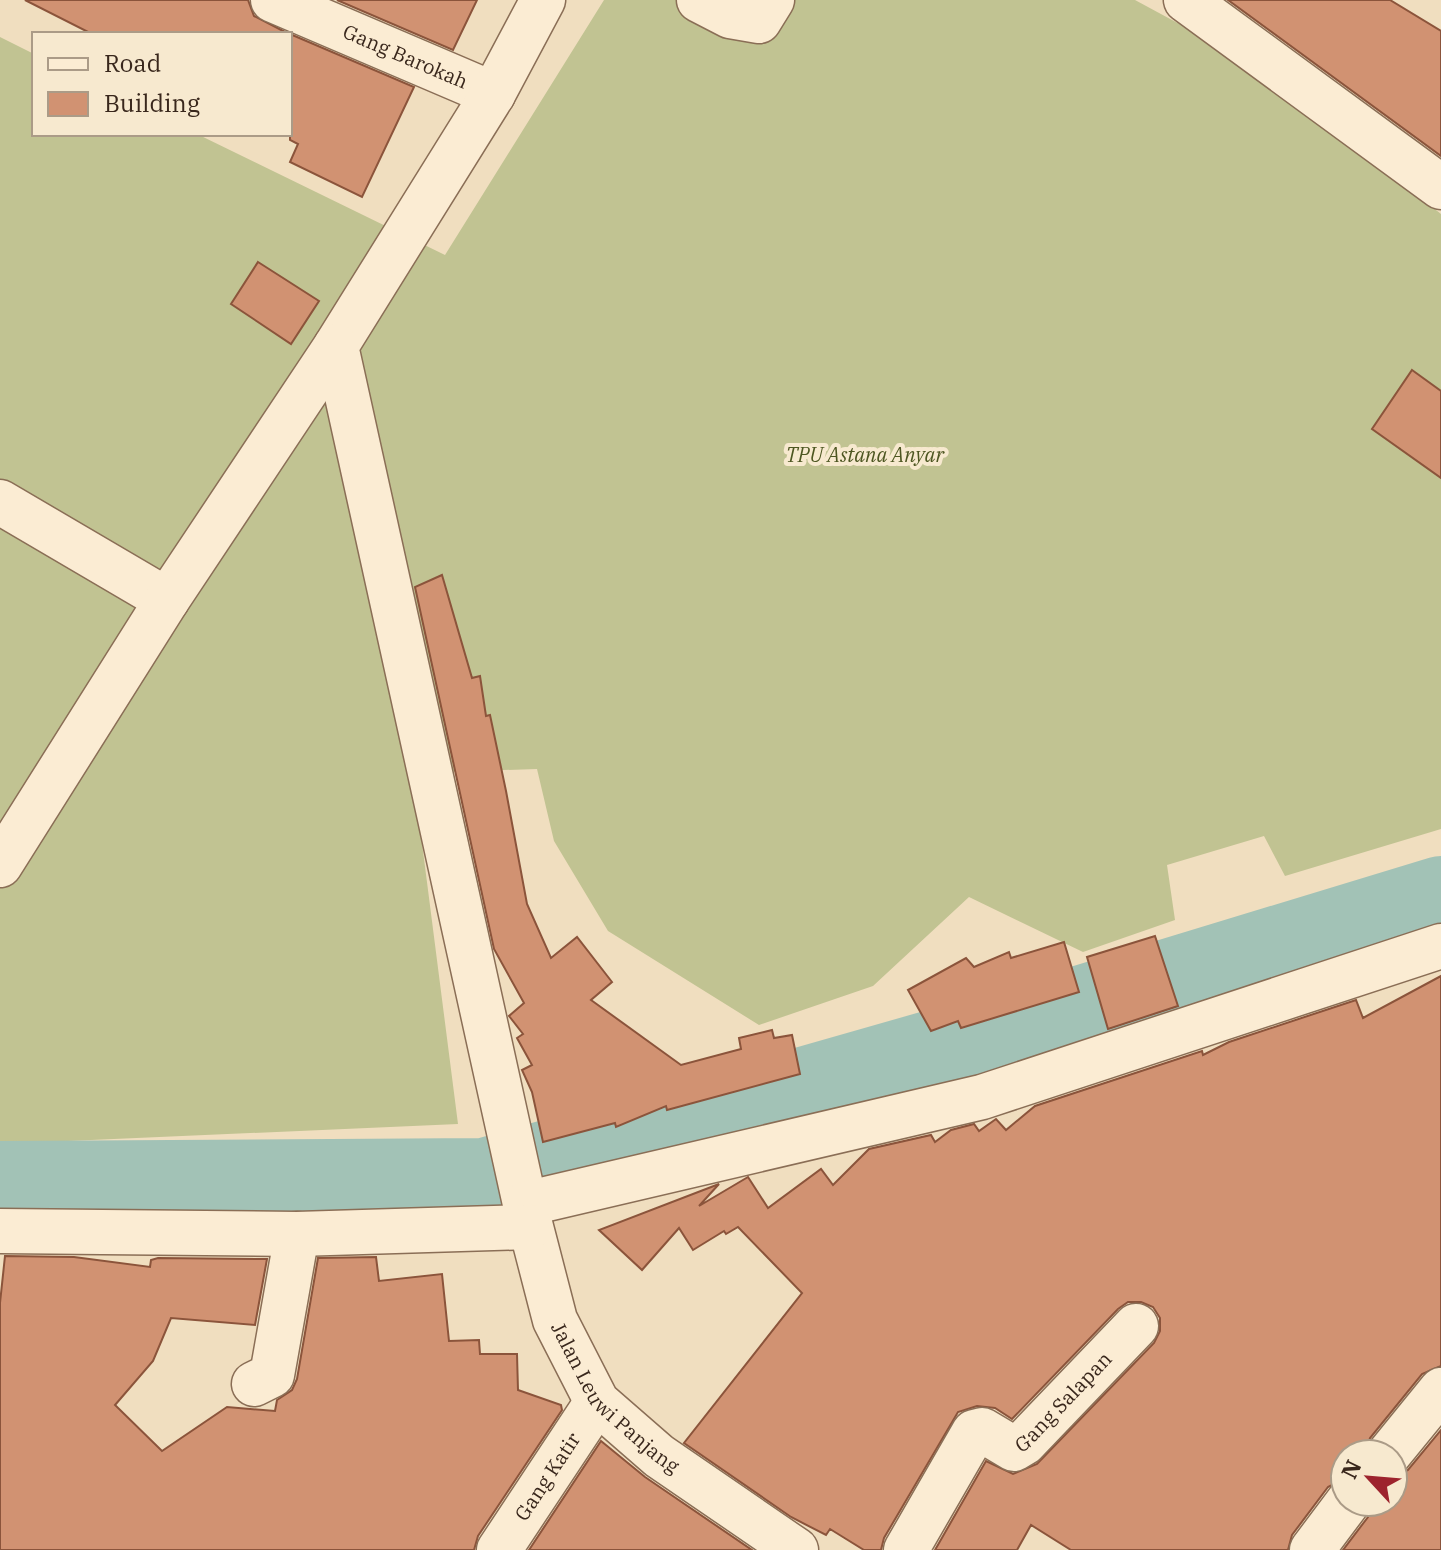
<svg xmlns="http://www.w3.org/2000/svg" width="1441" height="1550" viewBox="0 0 1441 1550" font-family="'IBM Plex Serif',serif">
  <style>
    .cemetery { fill: #c1c392 }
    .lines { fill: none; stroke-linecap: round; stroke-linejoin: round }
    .river { stroke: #a2c2b6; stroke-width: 80 }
    .building { fill: #d19272; stroke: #8b543b; stroke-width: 2 }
    .minor-casing { stroke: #8a6e56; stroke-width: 47 }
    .minor { stroke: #fbecd3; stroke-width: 44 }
    .labels { text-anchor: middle; stroke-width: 8; stroke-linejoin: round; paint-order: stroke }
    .street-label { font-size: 20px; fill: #39271c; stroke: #f7e9cf }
    .park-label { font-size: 20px; font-style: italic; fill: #4d5621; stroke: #f7e9cf }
  </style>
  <rect width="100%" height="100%" fill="#f0debf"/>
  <polygon class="cemetery" points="604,0 1135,0 1405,146 1397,179 1441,214 1441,829 1285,876 1264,836 1167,865 1175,920 1083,952 969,897 873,986 759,1025 608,931 554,841 537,769 413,773 458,1124 0,1144 0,37 34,54 34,134 197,134 445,255"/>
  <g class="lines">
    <polyline class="river" points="0,1181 485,1178 961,1042 1441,896"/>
  </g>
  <g class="building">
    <polygon points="25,0 248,0 254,16 289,34 92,34"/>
    <polygon points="337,0 477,0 453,50"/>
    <polygon points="1228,0 1390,0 1441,31 1441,156"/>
    <polygon points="290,34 414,87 362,197 290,162 298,144 290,140"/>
    <polygon points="258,262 319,301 291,344 231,304"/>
    <polygon points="1412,370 1441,391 1441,478 1372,429"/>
    <polygon points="442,575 472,678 480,676 486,716 490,715 506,791 527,904 551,958 577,937 612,982 591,1000 681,1065 741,1049 739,1038 772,1030 774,1038 792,1035 800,1074 667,1110 666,1106 616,1127 615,1123 543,1142 532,1092 522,1070 532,1065 517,1038 523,1034 509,1016 524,1003 494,949 415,587"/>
    <polygon points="1155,936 1178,1006 1108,1029 1087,957"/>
    <polygon points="1064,942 1079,992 961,1028 958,1021 931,1031 908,990 966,958 974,967 1009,952 1011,958"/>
    <polygon points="1441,976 1441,1366 1422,1374 1370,1438 1365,1454 1345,1454 1345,1478 1328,1487 1292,1535 1288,1550 1071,1550 1031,1525 1017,1550 935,1550 986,1461 1013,1474 1037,1464 1154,1343 1160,1331 1160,1318 1153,1307 1141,1302 1128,1302 1118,1309 1012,1419 995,1408 977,1406 958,1412 884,1538 881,1550 864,1550 830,1529 826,1535 791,1517 684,1443 802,1293 738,1227 726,1234 724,1231 693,1250 679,1228 642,1270 599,1230 719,1184 699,1206 748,1177 768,1208 821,1169 833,1185 869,1149 931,1135 935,1142 951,1130 974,1124 979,1131 996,1119 1006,1130 1035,1106 1202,1051 1203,1055 1229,1042 1356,1000 1363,1018"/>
    <polygon points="5,1256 74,1257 150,1267 151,1260 158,1258 267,1259 255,1325 171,1318 153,1361 115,1405 162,1451 227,1407 275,1411 277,1400 292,1390 297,1379 318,1258 376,1257 379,1281 442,1274 449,1341 479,1340 480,1354 517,1354 518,1390 561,1405 562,1410 478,1536 474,1550 0,1550 0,1303"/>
    <polygon points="1441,1430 1441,1550 1343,1550 1368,1517 1372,1502 1393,1502 1393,1478 1408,1470"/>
    <polygon points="601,1441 645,1477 752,1550 529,1550"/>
  </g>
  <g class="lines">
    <defs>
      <g id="minor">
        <path id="s1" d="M273,0l220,94"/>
        <path id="s2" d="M543,0l-50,94 -157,252 189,858 30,116 42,82 62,54 137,94"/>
        <polyline points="699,0 730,16 759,21 772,0"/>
        <polyline points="1186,0 1441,187"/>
        <polyline points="0,502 167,600"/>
        <polyline points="0,865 167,600 336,346"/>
        <polyline points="525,1204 982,1097 1441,946"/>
        <polyline points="0,1231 297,1234 530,1227"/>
        <polyline points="254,1384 272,1375 297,1234"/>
        <polyline points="1389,1454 1441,1390"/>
        <path id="s3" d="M499,1550l98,-148"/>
        <path id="s4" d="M906,1550l68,-118 8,-2 32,19 10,-6 112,-117"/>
        <polyline points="1312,1550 1348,1502"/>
      </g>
    </defs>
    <use href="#minor" class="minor-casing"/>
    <use href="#minor" class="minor"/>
  </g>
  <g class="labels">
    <g class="street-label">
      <text dy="7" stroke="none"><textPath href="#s1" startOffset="144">Gang Barokah</textPath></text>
      <text dy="7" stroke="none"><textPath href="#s2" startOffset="1502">Jalan Leuwi Panjang</textPath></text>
      <text dy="7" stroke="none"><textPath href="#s4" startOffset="250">Gang Salapan</textPath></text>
      <text dy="7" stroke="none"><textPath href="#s3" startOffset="88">Gang Katir</textPath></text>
    </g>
    <g class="park-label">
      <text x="865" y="462">TPU Astana Anyar</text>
    </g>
  </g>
  <rect x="32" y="32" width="260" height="104" fill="#f7e9cf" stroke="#ab9b87" stroke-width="2"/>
  <rect x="48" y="58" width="40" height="12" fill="#fbecd3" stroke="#ab9b87" stroke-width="2"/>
  <text x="104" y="72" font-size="24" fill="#39271c">Road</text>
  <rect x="48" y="92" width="40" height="24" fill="#d19272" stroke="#ab9b87" stroke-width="2"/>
  <text x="104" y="112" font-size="24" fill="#39271c">Building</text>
  <g transform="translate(1369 1478) rotate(296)"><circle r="38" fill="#f7e9cf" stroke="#ab9b87" stroke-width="2"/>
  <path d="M0-6L14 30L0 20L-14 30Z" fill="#9d232d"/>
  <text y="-12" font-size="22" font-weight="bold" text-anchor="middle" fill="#39271c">N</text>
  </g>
</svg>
